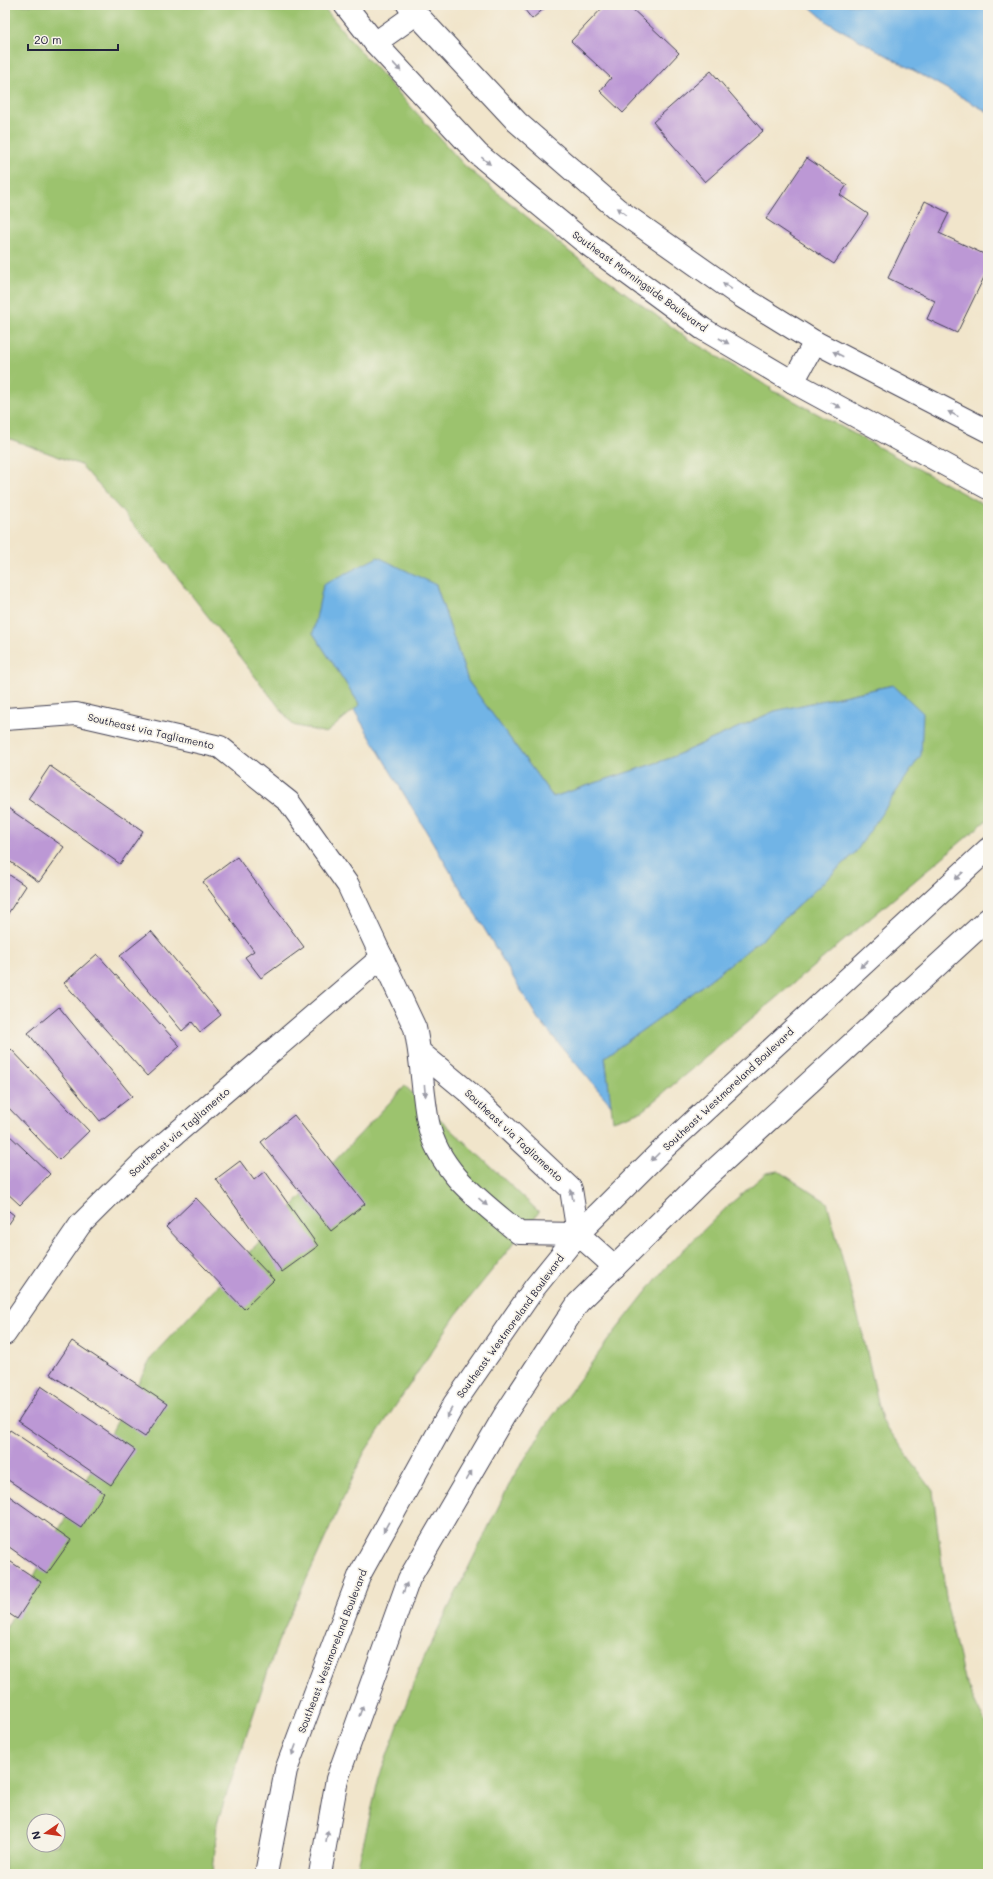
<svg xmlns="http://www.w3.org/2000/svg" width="993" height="1879" viewBox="0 0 993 1879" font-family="Mali,sans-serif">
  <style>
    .green { fill: #9cc36e; stroke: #5f7254; fill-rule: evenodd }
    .water { fill: #71b4e6; stroke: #4a6b90 }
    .building { fill: #bc98d5 }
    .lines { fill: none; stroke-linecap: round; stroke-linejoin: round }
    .street-casing { stroke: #413f51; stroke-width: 24 }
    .secondary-casing { stroke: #413f51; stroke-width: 24 }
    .street { stroke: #fff; stroke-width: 22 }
    .secondary { stroke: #fff; stroke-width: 22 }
    .oneway { fill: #9c9ca7 }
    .labels { text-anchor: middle; stroke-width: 3.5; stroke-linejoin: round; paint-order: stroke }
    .street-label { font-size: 10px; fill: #22223b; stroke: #f7f3e8 }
  </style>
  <rect width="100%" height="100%" fill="#f7f3e8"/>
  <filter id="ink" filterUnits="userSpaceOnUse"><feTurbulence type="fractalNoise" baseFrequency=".025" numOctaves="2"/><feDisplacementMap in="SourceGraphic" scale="8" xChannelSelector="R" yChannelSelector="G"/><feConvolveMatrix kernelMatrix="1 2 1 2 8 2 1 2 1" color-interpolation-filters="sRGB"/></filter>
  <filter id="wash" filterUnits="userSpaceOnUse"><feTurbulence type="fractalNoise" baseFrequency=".012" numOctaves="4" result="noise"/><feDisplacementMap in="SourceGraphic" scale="16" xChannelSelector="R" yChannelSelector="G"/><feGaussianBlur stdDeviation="0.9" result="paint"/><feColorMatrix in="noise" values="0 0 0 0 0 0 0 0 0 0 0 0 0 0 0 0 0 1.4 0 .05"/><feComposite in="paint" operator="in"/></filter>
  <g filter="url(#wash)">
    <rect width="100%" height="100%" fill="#f1e5cb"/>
    <g class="green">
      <polygon points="5,5 322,5 351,41 465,166 571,253 691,341 771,388 770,390 785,396 988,507 988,819 642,1111 613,1121 605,1057 676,1006 762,939 855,853 893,685 775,711 668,759 553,797 468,681 436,585 313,633 360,705 326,733 293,725 156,550 81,465 5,437"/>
      <path d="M405,1086l134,126 -83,103 -92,138 -87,191 -60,179 -4,51h-208v-244l148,-275zM34,1821h24v24h-24z"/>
      <polygon points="778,1171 827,1202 863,1335 882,1420 933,1491 947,1606 964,1679 988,1729 988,1874 356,1874 379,1778 419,1668 513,1477 549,1421 609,1339 665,1268 728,1206 766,1173"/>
    </g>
    <g class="water">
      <polygon points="808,5 988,5 988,112 827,22"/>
      <polygon points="378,557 436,585 468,681 553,797 668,759 775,711 893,685 923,713 921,755 855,853 762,939 676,1006 605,1057 611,1105 538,1019 354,710 360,705 313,633 323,585"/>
    </g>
    <g id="blocks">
      <g class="building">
        <polygon points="521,5 548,5 532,19"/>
        <polygon points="605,5 628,5 679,53 623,113 600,91 611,78 571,41"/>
        <polygon points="711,71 763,131 705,182 653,122"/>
        <polygon points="807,158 847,185 840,195 868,214 834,264 766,219"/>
        <polygon points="925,201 949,213 939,233 988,256 988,269 957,333 927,319 935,301 888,278"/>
        <polygon points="50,766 143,831 120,864 28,799"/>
        <polygon points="5,806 64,847 39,882 5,858"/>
        <polygon points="237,857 304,947 261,978 245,957 254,951 203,882"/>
        <polygon points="5,872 26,886 5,918"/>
        <polygon points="151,931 221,1015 200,1032 192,1022 182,1031 120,956"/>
        <polygon points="97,954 180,1046 147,1076 64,983"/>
        <polygon points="59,1007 132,1096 100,1121 28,1033"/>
        <polygon points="11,1049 89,1131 59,1160 5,1104 5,1055"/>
        <polygon points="294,1115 365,1204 331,1231 261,1142"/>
        <polygon points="5,1131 50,1174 20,1205 5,1191"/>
        <polygon points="240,1161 254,1180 265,1171 318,1246 282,1272 216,1179"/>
        <polygon points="196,1198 274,1280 244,1309 166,1227"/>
        <polygon points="5,1208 14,1215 5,1228"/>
        <polygon points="72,1341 167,1404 145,1437 50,1374"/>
        <polygon points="41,1386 135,1450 111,1485 18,1421"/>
        <polygon points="10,1430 104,1493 81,1528 5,1478 5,1437"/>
        <polygon points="5,1493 71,1540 47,1574 5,1544"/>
        <polygon points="5,1558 41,1582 17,1619 5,1611"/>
      </g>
    </g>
  </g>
  <g filter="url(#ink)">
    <use href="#blocks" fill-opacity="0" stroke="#413f51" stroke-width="1"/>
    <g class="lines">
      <defs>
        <g id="street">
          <polyline points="375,43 416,14"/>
          <polyline points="793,382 815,342"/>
          <path d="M5,719l71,-5 144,33 69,55 59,83 67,143c7,31 7,63 13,94 10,50 54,80 91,111l59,1"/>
          <polyline points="421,1053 468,1092 571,1189 578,1234 615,1267"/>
          <polyline points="5,1334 80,1225 145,1160 382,957"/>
        </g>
        <g id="secondary">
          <polyline points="345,5 375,43 478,154 582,240 703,329 793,382 988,488"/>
          <polyline points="408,5 517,122 617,209 739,295 815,342 988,431"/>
          <polyline points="266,1874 286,1770 360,1574 454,1404 535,1287 578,1234 660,1152 988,849"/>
          <polyline points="320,1874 337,1779 409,1579 504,1416 578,1303 701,1182 988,919"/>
        </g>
      </defs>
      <use href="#street" class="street-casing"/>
      <use href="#secondary" class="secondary-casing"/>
      <use href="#street" class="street"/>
      <use href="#secondary" class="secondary"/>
    </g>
    <defs><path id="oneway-solid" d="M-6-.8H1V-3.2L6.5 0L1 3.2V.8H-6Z"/></defs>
    <g class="oneway">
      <use href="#oneway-solid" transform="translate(397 67) rotate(47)"/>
      <use href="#oneway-solid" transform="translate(486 161) rotate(39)"/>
      <use href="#oneway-solid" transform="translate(621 211) rotate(-144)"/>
      <use href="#oneway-solid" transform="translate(727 286) rotate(-145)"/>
      <use href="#oneway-solid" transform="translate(724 341) rotate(30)"/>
      <use href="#oneway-solid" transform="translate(838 354) rotate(-153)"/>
      <use href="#oneway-solid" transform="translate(836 405) rotate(29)"/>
      <use href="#oneway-solid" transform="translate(953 414) rotate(-153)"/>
      <use href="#oneway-solid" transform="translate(959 876) rotate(137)"/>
      <use href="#oneway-solid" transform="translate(864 964) rotate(137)"/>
      <use href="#oneway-solid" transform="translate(425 1091) rotate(84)"/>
      <use href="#oneway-solid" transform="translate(655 1157) rotate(135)"/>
      <use href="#oneway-solid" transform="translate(572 1195) rotate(-101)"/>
      <use href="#oneway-solid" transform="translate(483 1202) rotate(41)"/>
      <use href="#oneway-solid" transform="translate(449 1413) rotate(119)"/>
      <use href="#oneway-solid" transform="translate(469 1476) rotate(-60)"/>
      <use href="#oneway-solid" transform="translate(386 1527) rotate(119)"/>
      <use href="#oneway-solid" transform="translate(405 1588) rotate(-70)"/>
      <use href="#oneway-solid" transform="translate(361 1711) rotate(-70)"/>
      <use href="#oneway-solid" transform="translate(294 1750) rotate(111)"/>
      <use href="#oneway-solid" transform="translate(327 1836) rotate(-80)"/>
    </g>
  </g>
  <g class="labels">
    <g class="street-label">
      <text transform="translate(640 281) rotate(36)" y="4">Southeast Morningside Boulevard</text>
      <text transform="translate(151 731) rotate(13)" y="4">Southeast via Tagliamento</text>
      <text transform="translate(728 1089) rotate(-43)" y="4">Southeast Westmoreland Boulevard</text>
      <text transform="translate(179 1132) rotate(-41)" y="4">Southeast via Tagliamento</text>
      <text transform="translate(514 1135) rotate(43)" y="4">Southeast via Tagliamento</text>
      <text transform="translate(510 1326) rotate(-54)" y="4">Southeast Westmoreland Boulevard</text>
      <text transform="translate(332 1651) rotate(-69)" y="4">Southeast Westmoreland Boulevard</text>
    </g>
  </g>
  <rect width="993" height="1879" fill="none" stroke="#f7f3e8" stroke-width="20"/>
  <g transform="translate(46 1833) rotate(257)"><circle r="19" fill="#f7f3e8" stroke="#a29fa3"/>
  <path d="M0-3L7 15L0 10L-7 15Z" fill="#c8321e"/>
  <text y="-6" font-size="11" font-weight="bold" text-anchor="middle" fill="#22223b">N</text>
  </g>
  <path d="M28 44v6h90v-6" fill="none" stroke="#22223b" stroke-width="2"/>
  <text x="34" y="44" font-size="12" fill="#22223b" stroke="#f7f3e8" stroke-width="3" paint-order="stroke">20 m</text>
</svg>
